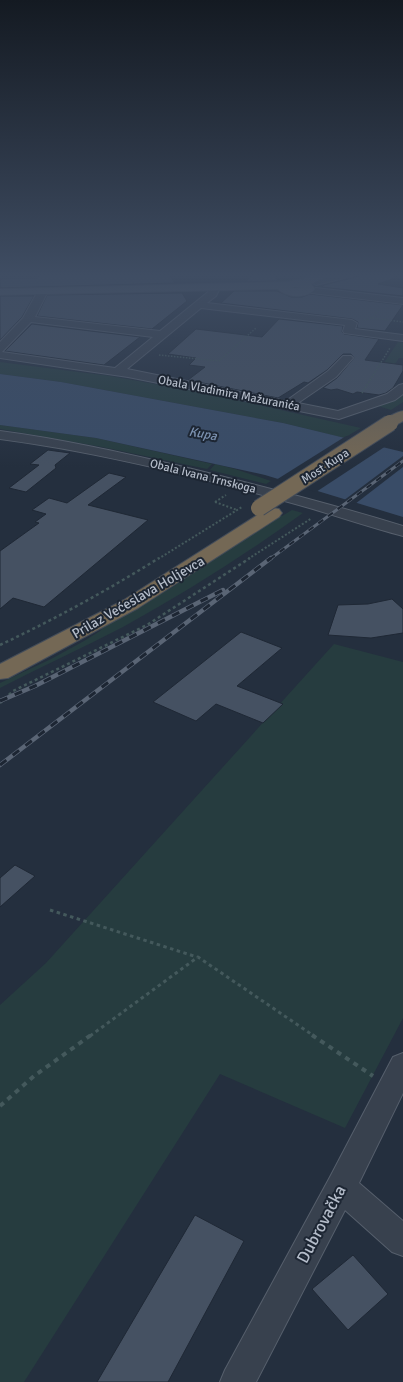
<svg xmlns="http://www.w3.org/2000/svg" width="403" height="1382" viewBox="0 0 403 1382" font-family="Signika,sans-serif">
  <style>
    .green { fill: #263c3f }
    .water { fill: #394c67 }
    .pier { fill: #242f3e }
    .building { fill: #455162; stroke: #1f2835 }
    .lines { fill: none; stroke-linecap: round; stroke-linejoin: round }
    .minor-casing { stroke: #565f6c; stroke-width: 2 }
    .major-casing { stroke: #414a57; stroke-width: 2 }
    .highway-casing { stroke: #434c59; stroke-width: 2 }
    .path-far4 { stroke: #44595c; stroke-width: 1.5; stroke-dasharray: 1.5 1.5; stroke-linecap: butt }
    .path-far3 { stroke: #44595c; stroke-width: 2; stroke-dasharray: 2 2; stroke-linecap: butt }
    .path-far2 { stroke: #44595c; stroke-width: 2.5; stroke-dasharray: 3 3; stroke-linecap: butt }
    .path-far1 { stroke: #44595c; stroke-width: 3; stroke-dasharray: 3.5 3.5; stroke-linecap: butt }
    .path { stroke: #44595c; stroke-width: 4; stroke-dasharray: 5 5; stroke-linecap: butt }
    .minor { fill: #38414e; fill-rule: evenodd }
    .major { fill: #56606e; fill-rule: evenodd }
    .highway { fill: #746855; fill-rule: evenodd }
    .rail-far1-casing { stroke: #5a6575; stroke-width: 3 }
    .rail-casing { stroke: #5a6575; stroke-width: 4.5 }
    .rail-far1 { stroke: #1d2633; stroke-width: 2; stroke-dasharray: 6; stroke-linecap: butt }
    .rail { stroke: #1d2633; stroke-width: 3; stroke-dasharray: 8; stroke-linecap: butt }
    .highway-bridge-casing { stroke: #434c59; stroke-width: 18; stroke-linecap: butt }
    .highway-bridge { stroke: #746855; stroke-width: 16 }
    .labels { text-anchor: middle; stroke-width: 4; stroke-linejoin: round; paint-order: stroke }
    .far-street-label { font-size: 12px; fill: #b4bcc9; stroke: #1d2633 }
    .far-water-label { font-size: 13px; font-style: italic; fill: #7c92b1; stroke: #1d2633 }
    .street-label { font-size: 14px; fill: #b4bcc9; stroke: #1d2633 }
    .near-street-label { font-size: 17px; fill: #b4bcc9; stroke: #1d2633 }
  </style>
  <rect width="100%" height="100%" fill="#242f3e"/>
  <g class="green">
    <polygon points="0,274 144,274 0,276"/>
    <polygon points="278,274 311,274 299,280 281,283"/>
    <polygon points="398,342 403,343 403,358 399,358 388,375 377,373"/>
    <polygon points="0,362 110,376 205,393 361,428 344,438 283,423 61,382 0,374"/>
    <polygon points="403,394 403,402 391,410 378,406"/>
    <polygon points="0,425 96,438 212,464 207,469 102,447 0,429"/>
    <polygon points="215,464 235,469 271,481 266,484 210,470"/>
    <path d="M292,510l11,3c-58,42 -118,80 -180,114 -41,21 -82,40 -123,61v-5l51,-24 33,-18 16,-10 4,-5 67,-38 108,-72h3z"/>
    <polygon points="334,644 403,662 403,1018 345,1128 220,1074 24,1382 0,1382 0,1005 46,963"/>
  </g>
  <polygon class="water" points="0,374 61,382 283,423 403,452 403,517 265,475 96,438 0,425"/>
  <g class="pier">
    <polygon points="346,436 386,446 316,492 276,480"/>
    <polygon points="403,456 403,467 355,504 343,501"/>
  </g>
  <g class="building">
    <polygon points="169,274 175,283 0,288 0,279 37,278 38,276"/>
    <polygon points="254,274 275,274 278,281 245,282"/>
    <polygon points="368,274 394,274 395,278 378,284 403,288 403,296 322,287 324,285"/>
    <polygon points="234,291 277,291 291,297 302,297 310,294 403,305 385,331 357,328 358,322 352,319 221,303"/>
    <polygon points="182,293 187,301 152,329 37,316 47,295"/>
    <polygon points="0,296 34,296 22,317 0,340"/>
    <polygon points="279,319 343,326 342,332 344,334 379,339 365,360 403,365 403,371 393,388 386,393 379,395 357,392 353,394 337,389 331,390 323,388 337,378 354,358 351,354 343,354 327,370 308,383 304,382 278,398 188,380 205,367 189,365 196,358 168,354 196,329 262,337"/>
    <polygon points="32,324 140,337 104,365 5,351"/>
    <polygon points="48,450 70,453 55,465 56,468 26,492 9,488 39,465 30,464"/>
    <polygon points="109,473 126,477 88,505 148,520 44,607 13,598 0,609 0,551 39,523 35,522 46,514 32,510 49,498 67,503"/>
    <polygon points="392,599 403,609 403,633 371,638 328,635 338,605 368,604"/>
    <polygon points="241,632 282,648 237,686 283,704 263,723 216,704 196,721 153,702"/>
    <polygon points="15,865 35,876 0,907 0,878"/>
    <polygon points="195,1215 244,1241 168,1382 97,1382"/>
    <polygon points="353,1255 388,1294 348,1330 312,1289"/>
  </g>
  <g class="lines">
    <defs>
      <g id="minor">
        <polygon points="339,274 354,274 352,276 316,285 311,282 313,280"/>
        <path d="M215,285l5,3 -4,8 -9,7 145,17 5,3 -2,6 48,6v6l-59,-8 -1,-2 2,-6 -144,-17 -74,61 159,32 42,-30 15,-15h8l2,2 -17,19 -38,26 40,8 49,-17 12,-9 4,-1v10l-8,6 -56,19 -211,-42 -128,-19v-16l23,-24 16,-29h8l1,2 -13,26 125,14 48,-39 3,-6zM31,322l122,15 -38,31 -113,-16z"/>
        <polygon points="307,287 403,298 403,304 303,292 302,290"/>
        <path d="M0,431c62,8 123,22 184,36 74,18 147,37 219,59v10c-30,-8 -60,-18 -90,-27 -103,-29 -207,-56 -313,-70z"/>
        <polygon points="403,1053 403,1093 359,1183 403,1221 403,1256 392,1252 345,1210 256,1382 220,1382 225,1370 330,1177 393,1057"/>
      </g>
      <path id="major" d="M315,274h15l-2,2 -17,8 4,5c-8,10 -29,9 -37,0l-278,6v-6l286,-7 16,-3zM295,287l7,1h-11z"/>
      <g id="highway">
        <path d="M403,411v10c-7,4 -11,7 -18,5l-3,-3c5,-6 14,-11 21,-12z"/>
        <polygon points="273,508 279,509 282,513 279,517 138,608 8,678 0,679 0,664 124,600 267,509"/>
      </g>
    </defs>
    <use href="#minor" class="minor-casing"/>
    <use href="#major" class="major-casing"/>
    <use href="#highway" class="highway-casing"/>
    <g class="path-far4">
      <polyline points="372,318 379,309"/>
      <polyline points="364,320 372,318 403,322"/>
      <polyline points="159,355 219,361 256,328"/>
      <polyline points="362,393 390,348"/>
    </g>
    <g class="path-far3">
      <polyline points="215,502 226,495"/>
      <polyline points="215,502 237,510"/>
      <polyline points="158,559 242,507"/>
      <polyline points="248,559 312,518"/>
    </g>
    <g class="path-far2">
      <path d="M0,645c55,-26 108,-55 159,-87"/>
      <polyline points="0,703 13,691 147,625 250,558"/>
    </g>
    <g class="path-far1">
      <polyline points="50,910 197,957"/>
      <polyline points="90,1036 198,957 314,1036"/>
    </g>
    <g class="path">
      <polyline points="312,1035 373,1076"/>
      <polyline points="0,1106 34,1076 91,1035"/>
    </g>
    <use href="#minor" class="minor"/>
    <use href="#major" class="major"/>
    <use href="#highway" class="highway"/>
    <defs>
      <polyline id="rail-far1" points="270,559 403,461"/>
      <g id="rail">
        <polyline points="0,701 35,686 223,590"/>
        <polyline points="0,765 271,558"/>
      </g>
    </defs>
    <use href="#rail-far1" class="rail-far1-casing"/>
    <use href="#rail" class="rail-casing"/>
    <use href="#rail-far1" class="rail-far1"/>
    <use href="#rail" class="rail"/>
    <defs>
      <polyline id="highway-bridge" points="259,508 390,423"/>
    </defs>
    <use href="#highway-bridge" class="highway-bridge-casing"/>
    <use href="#highway-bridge" class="highway-bridge"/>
  </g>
  <linearGradient id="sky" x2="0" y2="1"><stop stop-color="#141a22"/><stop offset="0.59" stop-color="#3f4d63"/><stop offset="1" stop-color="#3f4d63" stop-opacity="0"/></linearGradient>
  <rect width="403" height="467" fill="url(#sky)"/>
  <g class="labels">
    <g class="far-street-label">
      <text transform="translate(229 393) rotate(11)" y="4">Obala Vladimira Mažuranića</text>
      <text transform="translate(325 466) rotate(-33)" y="4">Most Kupa</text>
      <text transform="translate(203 476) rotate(14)" y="4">Obala Ivana Trnskoga</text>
    </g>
    <g class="far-water-label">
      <text transform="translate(203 433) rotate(10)" y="5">Kupa</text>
    </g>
    <g class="street-label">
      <text transform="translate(138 597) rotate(-30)" y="5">Prilaz Većeslava Holjevca</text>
    </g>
    <g class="near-street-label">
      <text transform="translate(321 1224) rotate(-62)" y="6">Dubrovačka</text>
    </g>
  </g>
</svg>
